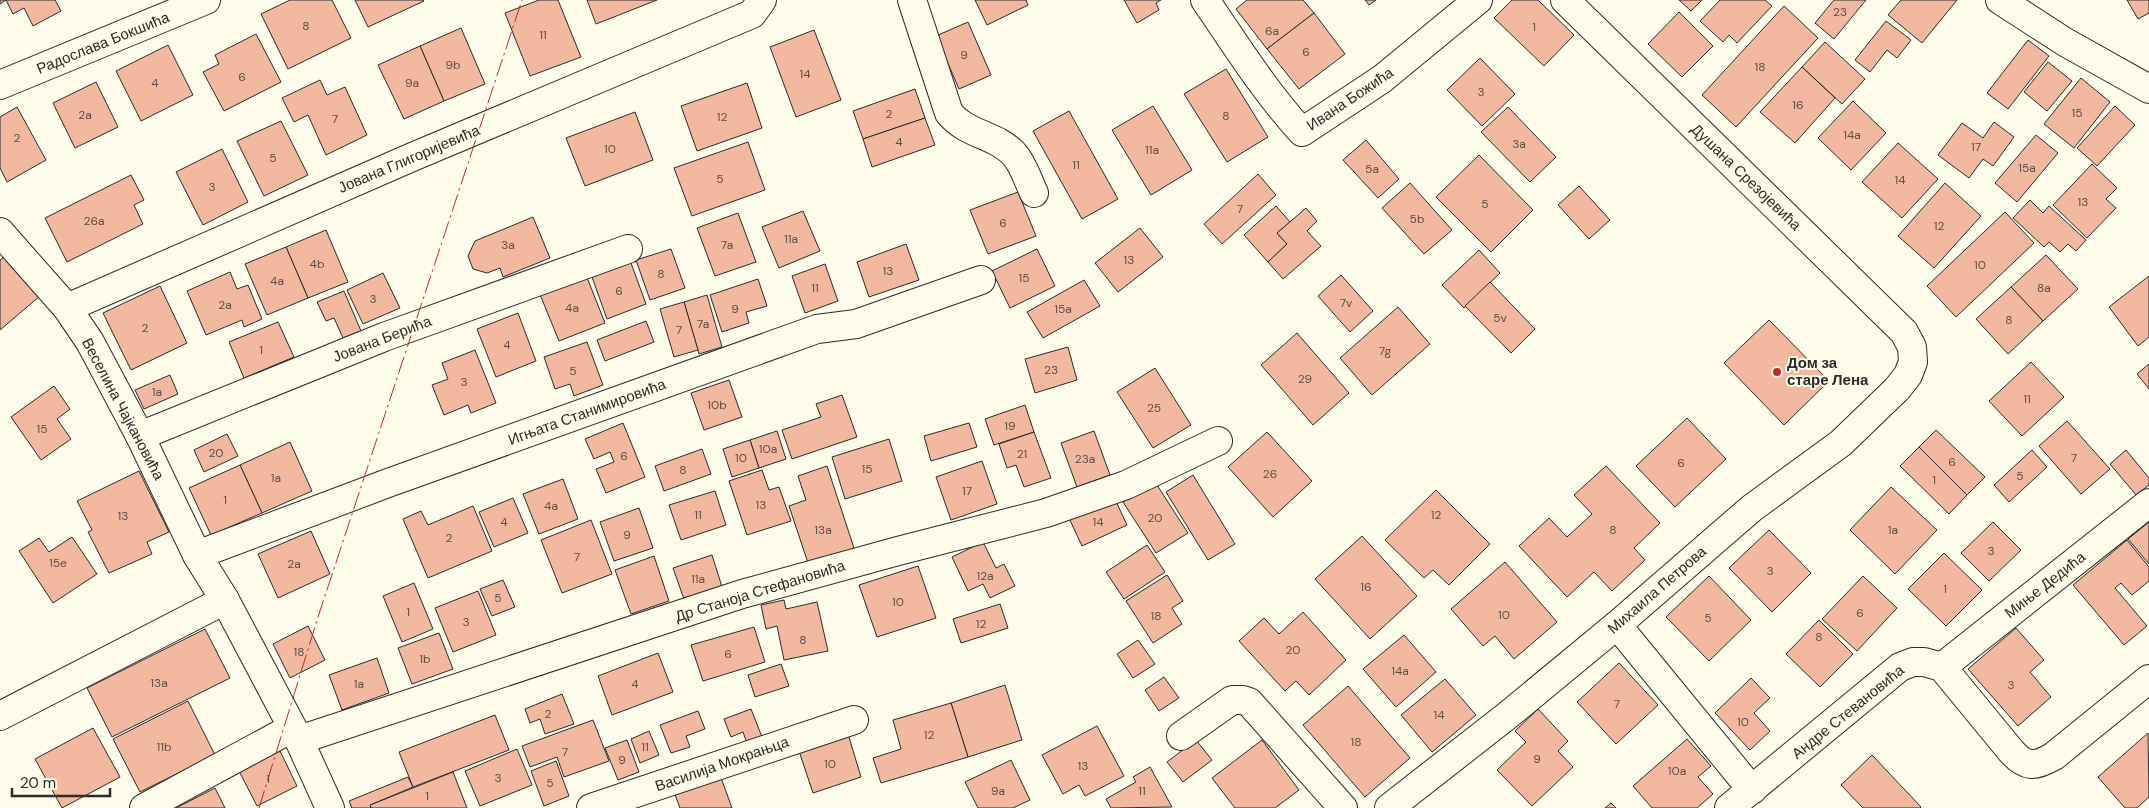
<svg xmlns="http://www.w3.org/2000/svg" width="2149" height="808" viewBox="0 0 2149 808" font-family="'DM Sans',sans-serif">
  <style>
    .building { fill: #f2b8a0; stroke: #2b2b2b }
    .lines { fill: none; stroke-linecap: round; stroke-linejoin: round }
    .street-casing { stroke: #2b2b2b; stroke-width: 30 }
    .secondary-casing { stroke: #2b2b2b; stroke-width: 30 }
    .street { stroke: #fdfbea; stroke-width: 28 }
    .secondary { stroke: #fdfbea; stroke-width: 28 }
    .power { stroke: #c62828; stroke-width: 1; stroke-dasharray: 18 4 2.5 4; stroke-linecap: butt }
    .poi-dot { fill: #c62828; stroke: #fdfbea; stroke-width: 2 }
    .labels { text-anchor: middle; stroke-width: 4; stroke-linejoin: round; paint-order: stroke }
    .number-label { font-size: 12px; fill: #5d4e48 }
    .street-label { font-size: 15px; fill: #2b2b2b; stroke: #fdfbea }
    .poi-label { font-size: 15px; font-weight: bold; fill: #2b2b2b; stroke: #fdfbea; text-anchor: start }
  </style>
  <rect width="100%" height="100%" fill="#fdfbea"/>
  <g class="building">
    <polygon points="0,0 55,0 61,11 33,26 24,8 13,14 6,0 0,4"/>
    <polygon points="290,0 332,0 351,38 288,69 261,14"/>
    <polygon points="355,0 423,0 424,1 368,27"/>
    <polygon points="539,0 558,0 581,57 530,76 505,13"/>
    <polygon points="587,0 657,0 596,24"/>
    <polygon points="975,0 1026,0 1028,5 987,25"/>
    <polygon points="1124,0 1161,0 1156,3 1159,10 1137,23"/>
    <polygon points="1247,0 1303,0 1314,13 1267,49 1236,9"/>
    <polygon points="1365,0 1376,0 1369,5"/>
    <polygon points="1512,0 1538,0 1574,35 1544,66 1494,18"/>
    <polygon points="1679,0 1702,0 1691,11"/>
    <polygon points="1720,0 1765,0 1772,6 1737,43 1729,35 1723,42 1700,21"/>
    <polygon points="1834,0 1866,0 1834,39 1815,23"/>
    <polygon points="1901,0 1957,0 1922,43 1888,15"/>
    <polygon points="2127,0 2149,0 2149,13 2138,19"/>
    <polygon points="1784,6 1818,38 1736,127 1702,95"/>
    <polygon points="1679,12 1713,46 1682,77 1648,44"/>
    <polygon points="1314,13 1345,54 1299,89 1267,49"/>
    <polygon points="1886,21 1911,40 1897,58 1887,50 1870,72 1855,60"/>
    <polygon points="968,22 991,75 959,89 936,36"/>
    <polygon points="461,28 485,84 444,101 420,46"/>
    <polygon points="814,30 841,100 796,117 770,47"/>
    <polygon points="256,34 281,82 224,111 203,72 219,64 215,55"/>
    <polygon points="2028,40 2049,56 2008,109 1987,93"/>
    <polygon points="1825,42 1865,79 1842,104 1802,67"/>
    <polygon points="168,45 193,95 141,121 116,71"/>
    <polygon points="420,46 444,101 404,119 378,65"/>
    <polygon points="1480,58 1515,94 1482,126 1447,90"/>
    <polygon points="2048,62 2072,81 2047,111 2024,92"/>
    <polygon points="1802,67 1835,98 1795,143 1760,112"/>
    <polygon points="1226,69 1268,137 1227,162 1184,94"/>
    <polygon points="2081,78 2110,102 2074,148 2044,124"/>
    <polygon points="320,80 327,95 345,87 367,135 326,155 308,115 294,122 282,98"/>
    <polygon points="96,82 118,127 75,148 53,103"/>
    <polygon points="747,83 762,128 697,151 681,106"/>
    <polygon points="915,89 925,118 863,139 853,111"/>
    <polygon points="1853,101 1886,133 1851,170 1818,138"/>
    <polygon points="1153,106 1192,170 1151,195 1112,130"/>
    <polygon points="2115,106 2135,125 2097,166 2077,148"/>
    <polygon points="17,107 46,160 7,182 0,168 0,117"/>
    <polygon points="1508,107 1556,157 1530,182 1481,132"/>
    <polygon points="1069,111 1118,199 1082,219 1033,131"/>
    <polygon points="635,112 653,160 585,186 566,138"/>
    <polygon points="925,118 935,145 872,167 863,139"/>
    <polygon points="281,121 308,175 264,196 237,141"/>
    <polygon points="1994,122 2014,137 1993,166 1983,159 1969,178 1938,155 1962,123 1983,138"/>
    <polygon points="2036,135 2058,153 2017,202 1995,183"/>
    <polygon points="1366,140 1399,179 1378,198 1343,160"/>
    <polygon points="748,142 765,190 692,216 674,168"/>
    <polygon points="1898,143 1938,179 1902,218 1862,182"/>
    <polygon points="222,149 248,202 203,225 176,172"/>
    <polygon points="1479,155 1533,210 1491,252 1436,197"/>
    <polygon points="2092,164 2117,188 2106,199 2116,208 2087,238 2053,205"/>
    <polygon points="1258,174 1276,195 1222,244 1204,224"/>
    <polygon points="131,175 144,200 134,205 143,224 67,262 45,218"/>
    <polygon points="1410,183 1452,230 1424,254 1382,208"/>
    <polygon points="1945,183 1981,216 1934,268 1898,236"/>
    <polygon points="1579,186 1610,220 1589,239 1558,205"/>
    <polygon points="1018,192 1036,236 988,254 970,210"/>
    <polygon points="2030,200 2043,213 2049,206 2086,240 2076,251 2068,244 2060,252 2049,242 2044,247 2013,218"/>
    <polygon points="1276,206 1290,222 1277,233 1287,244 1268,262 1244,235"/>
    <polygon points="1306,208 1317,221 1307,231 1321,246 1283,279 1268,262 1287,244 1277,233"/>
    <polygon points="803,211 820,251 779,268 762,227"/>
    <polygon points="2005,212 2034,243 1956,317 1927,286"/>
    <polygon points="738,213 756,262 715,276 697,228"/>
    <polygon points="533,217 550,258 503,277 500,268 487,273 473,269 468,256 475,241"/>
    <polygon points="1140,228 1163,257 1118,292 1095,263"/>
    <polygon points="326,230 348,282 308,298 286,247"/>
    <polygon points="906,244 919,280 869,297 857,262"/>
    <polygon points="286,247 308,298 267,315 245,264"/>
    <polygon points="671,249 685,288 650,300 636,260"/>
    <polygon points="1037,249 1055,286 1010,308 992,271"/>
    <polygon points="1479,250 1500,273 1464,308 1442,285"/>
    <polygon points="2046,255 2078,289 2043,321 2011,287"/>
    <polygon points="5,256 40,296 0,330 0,260"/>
    <polygon points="631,263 646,304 607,319 592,277"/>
    <polygon points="825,264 838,301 805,313 792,276"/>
    <polygon points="230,272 237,289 248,285 262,319 244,327 242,320 206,335 187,291"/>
    <polygon points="383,273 400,308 363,324 347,290"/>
    <polygon points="586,275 605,323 559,341 539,292"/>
    <polygon points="1341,275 1373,311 1350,332 1318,296"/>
    <polygon points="2149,276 2149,337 2138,346 2109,307"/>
    <polygon points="758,279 767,306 746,312 749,323 722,332 710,295"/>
    <polygon points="1084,280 1100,306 1043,338 1027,312"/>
    <polygon points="1490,282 1535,329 1511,353 1465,306"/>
    <polygon points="160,286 187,343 131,370 103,313"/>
    <polygon points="2011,287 2043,321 2008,354 1976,319"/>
    <polygon points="344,291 361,331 343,338 334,318 326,321 317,302"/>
    <polygon points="707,295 722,347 699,354 684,302"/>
    <polygon points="684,302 698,350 674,357 660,309"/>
    <polygon points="1398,307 1430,344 1372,395 1340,358"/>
    <polygon points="518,313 536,361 496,377 477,329"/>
    <polygon points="1769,320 1829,381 1784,425 1724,363"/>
    <polygon points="646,321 654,342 605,361 597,340"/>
    <polygon points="278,322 294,357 244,378 229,342"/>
    <polygon points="1297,333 1349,393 1313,425 1261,365"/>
    <polygon points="587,342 603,385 574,396 570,384 555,389 544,357"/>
    <polygon points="1068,347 1077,380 1035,393 1025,359"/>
    <polygon points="475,350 496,403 471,413 468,405 444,415 432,385 448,379 442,363"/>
    <polygon points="2031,362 2064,397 2022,436 1989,401"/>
    <polygon points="2149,364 2149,389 2137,374"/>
    <polygon points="1155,368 1191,425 1153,448 1117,392"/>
    <polygon points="170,375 178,394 144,409 135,390"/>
    <polygon points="729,380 742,417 704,430 691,393"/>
    <polygon points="54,386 70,409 57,419 71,439 41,460 11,417"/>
    <polygon points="842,395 857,437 792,459 782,430 821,417 816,404"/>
    <polygon points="1025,405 1034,432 994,445 985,419"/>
    <polygon points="1687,418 1726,459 1675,507 1636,466"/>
    <polygon points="2067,421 2110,469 2081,494 2039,446"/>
    <polygon points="623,423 645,477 606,493 596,469 614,462 610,452 594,459 585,439"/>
    <polygon points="969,423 977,447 931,461 924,436"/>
    <polygon points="1936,430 1985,477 1967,495 1919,447"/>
    <polygon points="777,431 786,459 759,468 750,440"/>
    <polygon points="1094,431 1110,475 1077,487 1061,443"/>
    <polygon points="1034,432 1051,478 1024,487 1016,465 1007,468 999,444"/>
    <polygon points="1267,432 1312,481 1273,517 1228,467"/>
    <polygon points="227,434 238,456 204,472 194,450"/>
    <polygon points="889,439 902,481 845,499 832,457"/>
    <polygon points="750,440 759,468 732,477 723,449"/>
    <polygon points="290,442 312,491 262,513 240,465"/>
    <polygon points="1919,447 1967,495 1949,514 1900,466"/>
    <polygon points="702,449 711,474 664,491 655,466"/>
    <polygon points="2032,450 2047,467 2009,502 1994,485"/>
    <polygon points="2126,450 2149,478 2149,485 2136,495 2110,464"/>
    <polygon points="982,461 997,504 951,520 936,477"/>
    <polygon points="240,465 262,513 211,535 189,488"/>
    <polygon points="827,466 856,554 810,569 789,506 806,500 798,476"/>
    <polygon points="1606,466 1660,523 1634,548 1645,560 1612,591 1594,572 1567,597 1519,546 1549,518 1567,537 1592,514 1574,495"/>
    <polygon points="762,470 769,490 779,487 791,521 747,535 729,481"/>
    <polygon points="139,471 169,532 147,542 152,554 109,573 88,532 92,530 77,501"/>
    <polygon points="1193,475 1235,544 1208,560 1166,492"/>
    <polygon points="563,479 578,519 539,534 523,494"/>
    <polygon points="1155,482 1188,533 1156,553 1123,502"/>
    <polygon points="1891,487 1937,530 1895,574 1850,530"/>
    <polygon points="1436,490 1490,544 1449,585 1433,570 1424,578 1385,540"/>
    <polygon points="715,491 726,525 681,540 669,505"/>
    <polygon points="1114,497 1127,525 1082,546 1069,518"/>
    <polygon points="513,498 528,533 494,547 479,512"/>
    <polygon points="473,506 492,551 428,578 403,519 421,511 428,525"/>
    <polygon points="639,508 653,548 614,561 600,522"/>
    <polygon points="591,520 612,574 562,593 541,540"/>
    <polygon points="1993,522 2021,550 1989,581 1961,553"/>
    <polygon points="2149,522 2149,564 2128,539"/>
    <polygon points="1769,530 1811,573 1772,612 1729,568"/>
    <polygon points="311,531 330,574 278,598 258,554"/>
    <polygon points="1362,536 1417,596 1370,639 1315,579"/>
    <polygon points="72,537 97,574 53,603 19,551 39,538 49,552"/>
    <polygon points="2127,540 2149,567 2149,581 2132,595 2121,583 2115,588 2147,626 2124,645 2073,585"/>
    <polygon points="983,542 996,568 1004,564 1015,586 990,598 983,584 968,591 952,557"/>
    <polygon points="1147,545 1165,572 1124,599 1106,572"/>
    <polygon points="1944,553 1982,590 1946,626 1908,589"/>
    <polygon points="712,555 723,590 685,602 673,568"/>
    <polygon points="654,556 669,601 631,614 615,570"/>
    <polygon points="1505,562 1557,622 1514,659 1495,636 1483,646 1451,609"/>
    <polygon points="918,566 936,618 877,637 859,585"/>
    <polygon points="1167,575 1183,601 1172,608 1182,624 1153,643 1126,601"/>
    <polygon points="1709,576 1751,620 1709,661 1666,617"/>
    <polygon points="1863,576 1897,608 1857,651 1822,619"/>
    <polygon points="503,580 515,607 492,616 480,589"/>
    <polygon points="414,583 433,629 402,642 383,596"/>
    <polygon points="478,591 496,635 453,652 435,608"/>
    <polygon points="784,600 786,609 817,602 828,651 784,660 777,626 766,629 761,605"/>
    <polygon points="1000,604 1008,628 961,643 953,619"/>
    <polygon points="1303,612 1346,660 1309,695 1296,681 1285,691 1239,641 1264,618 1279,634"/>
    <polygon points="1819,620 1853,654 1820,687 1786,654"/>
    <polygon points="308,626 325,660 290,678 273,644"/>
    <polygon points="754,627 765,662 703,681 691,645"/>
    <polygon points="2016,628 2044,660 2030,672 2051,697 2018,726 1968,669"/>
    <polygon points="205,629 230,678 112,737 87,688"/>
    <polygon points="439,633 453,669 412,684 398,648"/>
    <polygon points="1404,635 1436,672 1396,707 1363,669"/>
    <polygon points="1138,640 1155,664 1133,678 1117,654"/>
    <polygon points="658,653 673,692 612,715 598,676"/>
    <polygon points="377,658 389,693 342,710 329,675"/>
    <polygon points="1619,663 1658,705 1616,744 1577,702"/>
    <polygon points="781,664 789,686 755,697 748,675"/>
    <polygon points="1164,677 1179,698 1159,711 1145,690"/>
    <polygon points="1751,678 1770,698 1754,713 1770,731 1750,750 1715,713"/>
    <polygon points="1445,679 1476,715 1432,752 1401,715"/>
    <polygon points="1005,685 1022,740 968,757 951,703"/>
    <polygon points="1348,686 1410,758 1365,797 1303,725"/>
    <polygon points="562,694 574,724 545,734 540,719 530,723 525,709"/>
    <polygon points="188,701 215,755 140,792 113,739"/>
    <polygon points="951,703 968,757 881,783 873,758 901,749 893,720"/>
    <polygon points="751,709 762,737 747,743 743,732 731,737 724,719"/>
    <polygon points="1538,709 1568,741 1558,751 1573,767 1532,806 1497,770 1526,742 1515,731"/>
    <polygon points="698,711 705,729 686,736 690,747 671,753 660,725"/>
    <polygon points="495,715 509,750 413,787 399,752"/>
    <polygon points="593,720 609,761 564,777 557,757 530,767 522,746"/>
    <polygon points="1097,726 1124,776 1085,796 1079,785 1063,794 1042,755"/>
    <polygon points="93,728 120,777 62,808 35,759"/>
    <polygon points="649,731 659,755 640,763 631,739"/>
    <polygon points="2148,733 2149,797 2137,808 2125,808 2098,777"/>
    <polygon points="848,734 861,777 813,793 799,751"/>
    <polygon points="1687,739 1711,766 1698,777 1713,794 1697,808 1652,808 1633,786"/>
    <polygon points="627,740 639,772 618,780 605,748"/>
    <polygon points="1196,740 1212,760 1183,782 1167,762"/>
    <polygon points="1262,740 1299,790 1275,808 1235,808 1212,778"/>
    <polygon points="517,749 532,785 480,806 465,771"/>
    <polygon points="280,751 297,786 257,806 239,771"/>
    <polygon points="1872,755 1921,807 1920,808 1863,808 1841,785"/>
    <polygon points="1011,760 1030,800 1013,808 978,808 965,782"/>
    <polygon points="556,761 569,796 544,806 531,771"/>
    <polygon points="1150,767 1172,807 1111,808 1106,799 1136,782 1133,777"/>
    <polygon points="453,772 467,808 371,808 370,805"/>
    <polygon points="720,775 732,808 680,808 674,792"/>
    <polygon points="408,777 413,787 370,805 371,808 352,808 349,801"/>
    <polygon points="215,788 225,808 176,808"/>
    <polygon points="1611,803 1616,808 1605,808"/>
  </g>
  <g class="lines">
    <defs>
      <g id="street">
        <path d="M912,0l37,113c18,22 46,21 65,41 9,10 14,26 20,39"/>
        <path d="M1205,0c31,45 60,92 97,132l80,-53 96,-79"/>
        <polyline points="2000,0 2065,42 2149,89"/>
        <polyline points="0,85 206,0"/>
        <polyline points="67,308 410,158 752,14 762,0"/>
        <polyline points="140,436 384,337 628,249"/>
        <polyline points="197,555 388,483 817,329 856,324 981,280"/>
        <polyline points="1617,625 1752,790"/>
        <polyline points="1942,667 2149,503"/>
        <polyline points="0,716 225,600"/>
        <polyline points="1181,736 1232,700 1243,700 1249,702 1343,808"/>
        <polyline points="299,740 742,594 898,551 1046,513 1126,485 1218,441"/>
        <polyline points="144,808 292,728"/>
        <polyline points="591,808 854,720"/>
        <polyline points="1389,808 1508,715 1617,625 1752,508 1841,443 1897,389 1908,375 1913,362 1912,347 1904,332 1565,0"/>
        <path d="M1729,808l171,-141 13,-5h11l18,5 69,84c15,17 24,16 43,5l95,-77"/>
      </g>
      <polyline id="secondary" points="0,232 67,308 90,342 140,436 197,555 225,600 299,740 330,808"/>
    </defs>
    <use href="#street" class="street-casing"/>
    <use href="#secondary" class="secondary-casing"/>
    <use href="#street" class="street"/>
    <use href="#secondary" class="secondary"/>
    <polyline class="power" points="259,808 318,617 522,0"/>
  </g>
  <circle class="poi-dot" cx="1777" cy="372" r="5"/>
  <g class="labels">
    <g class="number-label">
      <text x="1840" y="16">23</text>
      <text x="306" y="30">8</text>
      <text x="1534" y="31">1</text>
      <text x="1272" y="35">6a</text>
      <text x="543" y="39">11</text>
      <text x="1306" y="56">6</text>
      <text x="964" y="59">9</text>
      <text x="453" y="69">9b</text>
      <text x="1760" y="71">18</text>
      <text x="805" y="78">14</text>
      <text x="242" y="81">6</text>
      <text x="155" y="87">4</text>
      <text x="412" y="87">9a</text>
      <text x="1481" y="96">3</text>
      <text x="1798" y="109">16</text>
      <text x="2077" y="117">15</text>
      <text x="889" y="118">2</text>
      <text x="85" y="119">2a</text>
      <text x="1226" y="120">8</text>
      <text x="722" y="121">12</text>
      <text x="335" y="123">7</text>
      <text x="1852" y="139">14a</text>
      <text x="17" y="142">2</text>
      <text x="899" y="146">4</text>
      <text x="1519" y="148">3a</text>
      <text x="1976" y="151">17</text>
      <text x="610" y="153">10</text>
      <text x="1152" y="154">11a</text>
      <text x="273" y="162">5</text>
      <text x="1076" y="169">11</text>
      <text x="2027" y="172">15a</text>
      <text x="1372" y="173">5a</text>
      <text x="720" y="183">5</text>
      <text x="1900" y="184">14</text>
      <text x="212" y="191">3</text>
      <text x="2083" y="206">13</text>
      <text x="1485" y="208">5</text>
      <text x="1240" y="213">7</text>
      <text x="1417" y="223">5b</text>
      <text x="94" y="225">26a</text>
      <text x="1003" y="227">6</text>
      <text x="1939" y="230">12</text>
      <text x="791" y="243">11a</text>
      <text x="508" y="249">3a</text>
      <text x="727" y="249">7a</text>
      <text x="1129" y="264">13</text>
      <text x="317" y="268">4b</text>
      <text x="1980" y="269">10</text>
      <text x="888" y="275">13</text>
      <text x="661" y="278">8</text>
      <text x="1024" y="282">15</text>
      <text x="277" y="285">4a</text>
      <text x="815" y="292">11</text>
      <text x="2044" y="292">8a</text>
      <text x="619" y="295">6</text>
      <text x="373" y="303">3</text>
      <text x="1346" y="307">7v</text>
      <text x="225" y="309">2a</text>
      <text x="572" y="312">4a</text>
      <text x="735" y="313">9</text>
      <text x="1063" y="313">15a</text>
      <text x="1500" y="322">5v</text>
      <text x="2009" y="324">8</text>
      <text x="703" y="328">7a</text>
      <text x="145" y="332">2</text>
      <text x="679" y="334">7</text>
      <text x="507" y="349">4</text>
      <text x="261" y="354">1</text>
      <text x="1385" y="355">7g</text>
      <text x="1051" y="374">23</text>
      <text x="573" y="375">5</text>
      <text x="1305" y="383">29</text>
      <text x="464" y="386">3</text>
      <text x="157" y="396">1a</text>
      <text x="2027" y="403">11</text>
      <text x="717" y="409">10b</text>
      <text x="1154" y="412">25</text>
      <text x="1010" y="430">19</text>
      <text x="42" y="433">15</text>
      <text x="768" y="453">10a</text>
      <text x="216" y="457">20</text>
      <text x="1022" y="458">21</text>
      <text x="624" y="460">6</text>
      <text x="741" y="462">10</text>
      <text x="2074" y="462">7</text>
      <text x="1085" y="463">23a</text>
      <text x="1952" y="466">6</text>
      <text x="1681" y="467">6</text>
      <text x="867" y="473">15</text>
      <text x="683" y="474">8</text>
      <text x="1270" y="478">26</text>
      <text x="2020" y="480">5</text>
      <text x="276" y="482">1a</text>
      <text x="1934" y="484">1</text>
      <text x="967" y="495">17</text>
      <text x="225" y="504">1</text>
      <text x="761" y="509">13</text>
      <text x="551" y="510">4a</text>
      <text x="698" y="519">11</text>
      <text x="1436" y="519">12</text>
      <text x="123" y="520">13</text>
      <text x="1155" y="522">20</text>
      <text x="504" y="526">4</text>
      <text x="1098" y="526">14</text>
      <text x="823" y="534">13a</text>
      <text x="1613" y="534">8</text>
      <text x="1893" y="534">1a</text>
      <text x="627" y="539">9</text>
      <text x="449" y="542">2</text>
      <text x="1991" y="555">3</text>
      <text x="577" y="561">7</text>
      <text x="58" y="567">15e</text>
      <text x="294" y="568">2a</text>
      <text x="1770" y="575">3</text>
      <text x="985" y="580">12a</text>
      <text x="698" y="583">11a</text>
      <text x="1366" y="591">16</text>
      <text x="1945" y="593">1</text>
      <text x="498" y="602">5</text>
      <text x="898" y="606">10</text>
      <text x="408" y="616">1</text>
      <text x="1860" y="617">6</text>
      <text x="1504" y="619">10</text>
      <text x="1156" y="620">18</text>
      <text x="1708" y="622">5</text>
      <text x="466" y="626">3</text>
      <text x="981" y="628">12</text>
      <text x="1819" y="641">8</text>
      <text x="803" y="644">8</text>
      <text x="1293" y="654">20</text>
      <text x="299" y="656">18</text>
      <text x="728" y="658">6</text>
      <text x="425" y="663">1b</text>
      <text x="1400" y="675">14a</text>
      <text x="159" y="687">13a</text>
      <text x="359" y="688">1a</text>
      <text x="635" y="688">4</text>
      <text x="2011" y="689">3</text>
      <text x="1617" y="708">7</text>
      <text x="548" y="718">2</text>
      <text x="1439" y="719">14</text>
      <text x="1743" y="726">10</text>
      <text x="929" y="739">12</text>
      <text x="1356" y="746">18</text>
      <text x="164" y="751">11b</text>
      <text x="645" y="751">11</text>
      <text x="565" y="756">7</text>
      <text x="1537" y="763">9</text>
      <text x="622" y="764">9</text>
      <text x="830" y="768">10</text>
      <text x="1083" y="770">13</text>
      <text x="1677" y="775">10a</text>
      <text x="498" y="782">3</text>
      <text x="268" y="783">1</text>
      <text x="550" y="787">5</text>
      <text x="998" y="795">9a</text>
      <text x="1142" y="795">11</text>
      <text x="427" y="800">1</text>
    </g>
    <g class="street-label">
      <text transform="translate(103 43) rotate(-22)" y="5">Радослава Бокшића</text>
      <text transform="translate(1350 99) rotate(-34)" y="5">Ивана Божића</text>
      <text transform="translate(409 159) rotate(-23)" y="5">Јована Глигоријевића</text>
      <text transform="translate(1746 177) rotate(44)" y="5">Душана Срезојевића</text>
      <text transform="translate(382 339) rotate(-21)" y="5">Јована Берића</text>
      <text transform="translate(123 409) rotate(62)" y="5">Веселина Чајкановића</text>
      <text transform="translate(587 412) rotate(-20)" y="5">Игњата Станимировића</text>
      <text transform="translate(2045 585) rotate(-38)" y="5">Миње Дедића</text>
      <text transform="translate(1657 590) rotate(-41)" y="5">Михаила Петрова</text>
      <text transform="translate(760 591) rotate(-17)" y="5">Др Станоја Стефановића</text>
      <text transform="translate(1848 712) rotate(-39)" y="5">Андре Стевановића</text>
      <text transform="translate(722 764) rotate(-19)" y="5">Василија Мокрањца</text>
    </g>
    <g class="poi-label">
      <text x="1787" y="368">Дом за<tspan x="1787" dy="17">старе Лена</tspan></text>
    </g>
  </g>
  <path d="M12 788v8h98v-8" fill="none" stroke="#2b2b2b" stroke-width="2.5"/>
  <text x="20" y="788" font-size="15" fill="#2b2b2b" stroke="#fdfbea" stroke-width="4" paint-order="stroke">20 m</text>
</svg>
